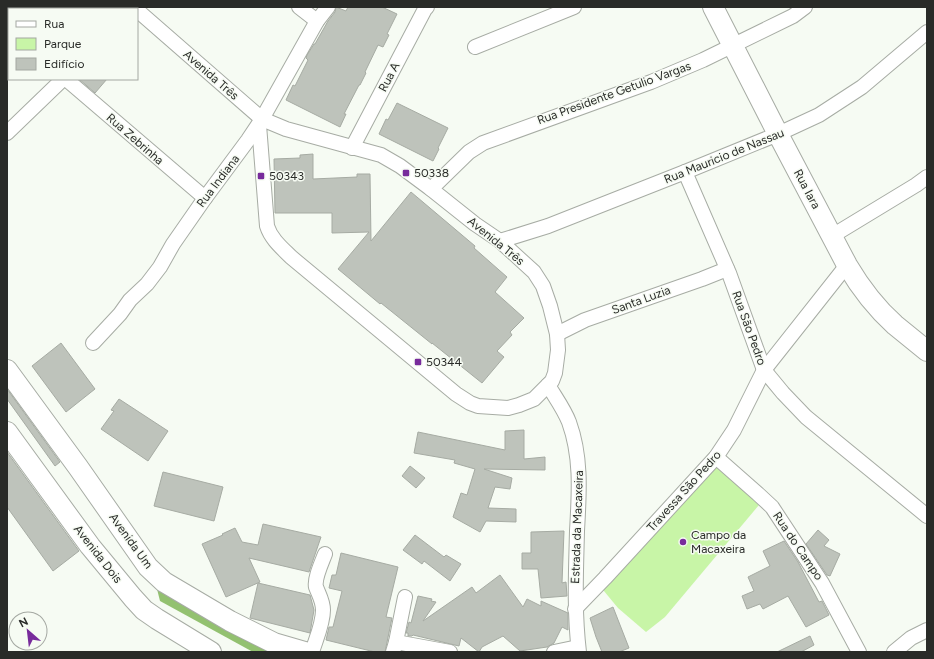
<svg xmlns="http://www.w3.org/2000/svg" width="934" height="659" viewBox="0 0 934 659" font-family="Figtree,sans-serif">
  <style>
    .green { fill: #c8f5a7 }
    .water { fill: #93c170 }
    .building { fill: #bec3bb; stroke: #a6aba3 }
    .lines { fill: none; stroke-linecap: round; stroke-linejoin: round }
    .street-casing { stroke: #a7aca4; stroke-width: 16 }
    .secondary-casing { stroke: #a7aca4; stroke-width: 22 }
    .street { stroke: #fff; stroke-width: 14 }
    .secondary { stroke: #fff; stroke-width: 20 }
    .poi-dot { fill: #782b9c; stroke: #f6fbf3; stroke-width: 1.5 }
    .labels { text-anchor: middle; stroke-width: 3; stroke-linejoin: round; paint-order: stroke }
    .street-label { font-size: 12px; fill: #292b28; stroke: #f6fbf3 }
    .poi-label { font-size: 12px; fill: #292b28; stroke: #f6fbf3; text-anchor: start }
  </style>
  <rect width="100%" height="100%" fill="#f6fbf3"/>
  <polygon class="green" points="716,459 764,499 665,617 646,632 618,608 599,585"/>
  <polygon class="water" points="155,581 272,652 253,652 160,601"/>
  <g class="building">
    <polygon points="336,7 346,11 348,7 382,7 397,14 387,34 389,35 383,47 378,45 365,72 366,73 360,85 359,85 344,114 346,114 340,127 286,100 293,85 295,86 308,60 306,58 307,55 314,44 315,44 328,21 335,12"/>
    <polygon points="79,79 107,79 95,93"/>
    <polygon points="397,103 448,128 438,148 439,149 433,161 379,134 386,119 388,120"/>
    <polygon points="313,154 313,179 357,177 357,174 370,174 371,241 411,192 475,246 474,248 507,277 495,292 524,318 510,332 512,335 497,351 504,357 482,383 432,343 432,344 381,303 380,304 338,269 369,232 332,233 332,213 275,213 274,159 300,158 300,155"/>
    <polygon points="61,343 95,389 66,412 32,366"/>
    <polygon points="7,389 60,462 55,466 7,399"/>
    <polygon points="119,399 168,431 148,461 101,429 114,411 111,410"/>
    <polygon points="524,430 524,459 545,457 545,470 484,469 512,478 510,489 495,487 488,508 516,509 516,522 486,521 480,532 453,517 461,493 467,495 475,469 454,463 455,460 414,453 418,432 505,450 505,431"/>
    <polygon points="7,452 79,551 53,571 7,507"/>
    <polygon points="410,466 425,478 416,488 402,476"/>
    <polygon points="163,472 223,487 214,521 154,506"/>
    <polygon points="263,524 321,537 309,572 249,558 260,582 226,597 202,544 223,535 222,534 235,528 242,542 258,545"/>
    <polygon points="818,530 829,540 824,546 840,554 830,576 827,575 806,544"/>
    <polygon points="564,531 562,583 566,582 567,596 541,598 538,569 522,569 522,553 531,553 531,532"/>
    <polygon points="415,535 444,557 446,555 461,564 450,581 424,561 422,564 403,550"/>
    <polygon points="784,541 798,562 819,602 822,601 829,615 806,627 788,596 763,609 760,604 747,609 742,596 754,591 748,577 770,566 763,551"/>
    <polygon points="341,553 398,567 386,617 392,618 385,652 375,652 326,640 329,627 333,627 342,591 329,588 332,575 336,575"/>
    <polygon points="500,575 523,607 527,599 541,606 541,601 568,613 568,630 562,627 554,643 547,647 520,651 503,636 482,647 479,652 461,638 459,646 413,635 412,636 408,636 408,633 406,633 409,622 411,623 418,596 432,599 431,601 436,602 423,621 472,587 476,593"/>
    <polygon points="258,583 310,595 314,610 310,633 250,618"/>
    <polygon points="613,607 629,648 619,652 602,652 596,637 590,618"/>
    <polygon points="810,636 814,645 801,652 777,652"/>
  </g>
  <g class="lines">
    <defs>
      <g id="street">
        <polyline points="299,7 317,21"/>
        <path d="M137,10l125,109 24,10 95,26 19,11 31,23 44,35 25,17 34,31 9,14 7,20 7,28 1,16 -3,23 -3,8 -18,18 -15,6 -11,3 -30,-2 -8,-3 -14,-9 -165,-137c-9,-9 -20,-18 -24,-31l-8,-101"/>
        <polyline points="475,47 574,7"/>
        <polyline points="66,79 205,198"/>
        <polyline points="7,133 63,79"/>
        <polyline points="352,148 425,9 427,7"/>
        <polyline points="685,172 729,273 764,370 783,393 806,417 927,516"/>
        <polyline points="431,189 469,152 483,143 651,82 703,60 793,16 805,7"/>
        <polyline points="832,236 916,185 927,177"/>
        <polyline points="500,241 548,226 685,172 778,134 819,115 862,87 927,32"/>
        <polyline points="557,334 585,320 702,279 727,269"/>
        <polyline points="93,343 120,314 130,300 147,284 160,267 173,244 205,198 248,140 262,119 317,21 328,7"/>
        <path d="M548,385c7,12 16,24 21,37 13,36 10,72 8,109 -1,40 -3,80 2,121"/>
        <polyline points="716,457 758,494 772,507 822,583 859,652"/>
        <polyline points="575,609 605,578 716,457 734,430 764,370 847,265"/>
        <polyline points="396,642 450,652"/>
        <path d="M312,652c4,-13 11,-28 11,-42 0,-9 -4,-15 -7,-23 -2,-8 6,-25 9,-33"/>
        <polyline points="393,652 396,642 405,597"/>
        <polyline points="554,652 578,647"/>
        <polyline points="894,652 911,638 927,630"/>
      </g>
      <g id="secondary">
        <path d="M713,7l65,127 69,131c13,22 29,43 48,60 11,9 21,17 32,26"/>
        <polyline points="7,370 78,467 148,567 164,582 230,621 274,643 305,652"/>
        <polyline points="7,432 90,546 133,598 144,610 157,619 211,652"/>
      </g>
    </defs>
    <use href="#street" class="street-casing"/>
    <use href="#secondary" class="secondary-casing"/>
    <use href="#street" class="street"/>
    <use href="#secondary" class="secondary"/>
  </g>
  <g class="poi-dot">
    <rect x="402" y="169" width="8" height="8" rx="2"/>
    <rect x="257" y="172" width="8" height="8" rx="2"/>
    <rect x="414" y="358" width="8" height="8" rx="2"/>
    <circle cx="683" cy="542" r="4"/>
  </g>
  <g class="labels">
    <g class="street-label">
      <text transform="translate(211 75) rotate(41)" y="4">Avenida Três</text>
      <text transform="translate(389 77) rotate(-62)" y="4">Rua A</text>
      <text transform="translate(614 93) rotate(-20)" y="4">Rua Presidente Getulio Vargas</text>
      <text transform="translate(135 139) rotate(41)" y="4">Rua Zebrinha</text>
      <text transform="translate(724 156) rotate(-22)" y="4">Rua Mauricio de Nassau</text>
      <text transform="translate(218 181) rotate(-53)" y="4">Rua Indiana</text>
      <text transform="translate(807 189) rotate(62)" y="4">Rua Iara</text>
      <text transform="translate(496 241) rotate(39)" y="4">Avenida Três</text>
      <text transform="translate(641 300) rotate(-20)" y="4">Santa Luzia</text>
      <text transform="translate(749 328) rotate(70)" y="4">Rua São Pedro</text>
      <text transform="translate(684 491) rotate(-48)" y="4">Travessa São Pedro</text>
      <text transform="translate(577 527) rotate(-88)" y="4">Estrada da Macaxeira</text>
      <text transform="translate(131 541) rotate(54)" y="4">Avenida Um</text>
      <text transform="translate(798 546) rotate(56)" y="4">Rua do Campo</text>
      <text transform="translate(98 554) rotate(52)" y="4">Avenida Dois</text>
    </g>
    <g class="poi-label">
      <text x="414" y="177">50338</text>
      <text x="269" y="180">50343</text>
      <text x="426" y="366">50344</text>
      <text x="691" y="539">Campo da<tspan x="691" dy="14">Macaxeira</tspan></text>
    </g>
  </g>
  <rect width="934" height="659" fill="none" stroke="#292b28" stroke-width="16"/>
  <rect x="8" y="8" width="130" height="72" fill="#f6fbf3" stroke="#a4a8a2"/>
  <rect x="16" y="21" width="20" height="6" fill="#ffffff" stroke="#a4a8a2"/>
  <text x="44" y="28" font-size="12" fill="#292b28">Rua</text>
  <rect x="16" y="38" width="20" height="12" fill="#c8f5a7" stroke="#a4a8a2"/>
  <text x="44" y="48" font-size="12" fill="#292b28">Parque</text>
  <rect x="16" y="58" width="20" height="12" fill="#bec3bb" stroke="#a4a8a2"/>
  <text x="44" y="68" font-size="12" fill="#292b28">Edifício</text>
  <g transform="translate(28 631) rotate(332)"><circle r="19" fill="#f6fbf3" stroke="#a4a8a2"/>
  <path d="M0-3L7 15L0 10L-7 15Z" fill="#782b9c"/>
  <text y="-6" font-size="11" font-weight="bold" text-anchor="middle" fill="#292b28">N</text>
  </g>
</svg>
